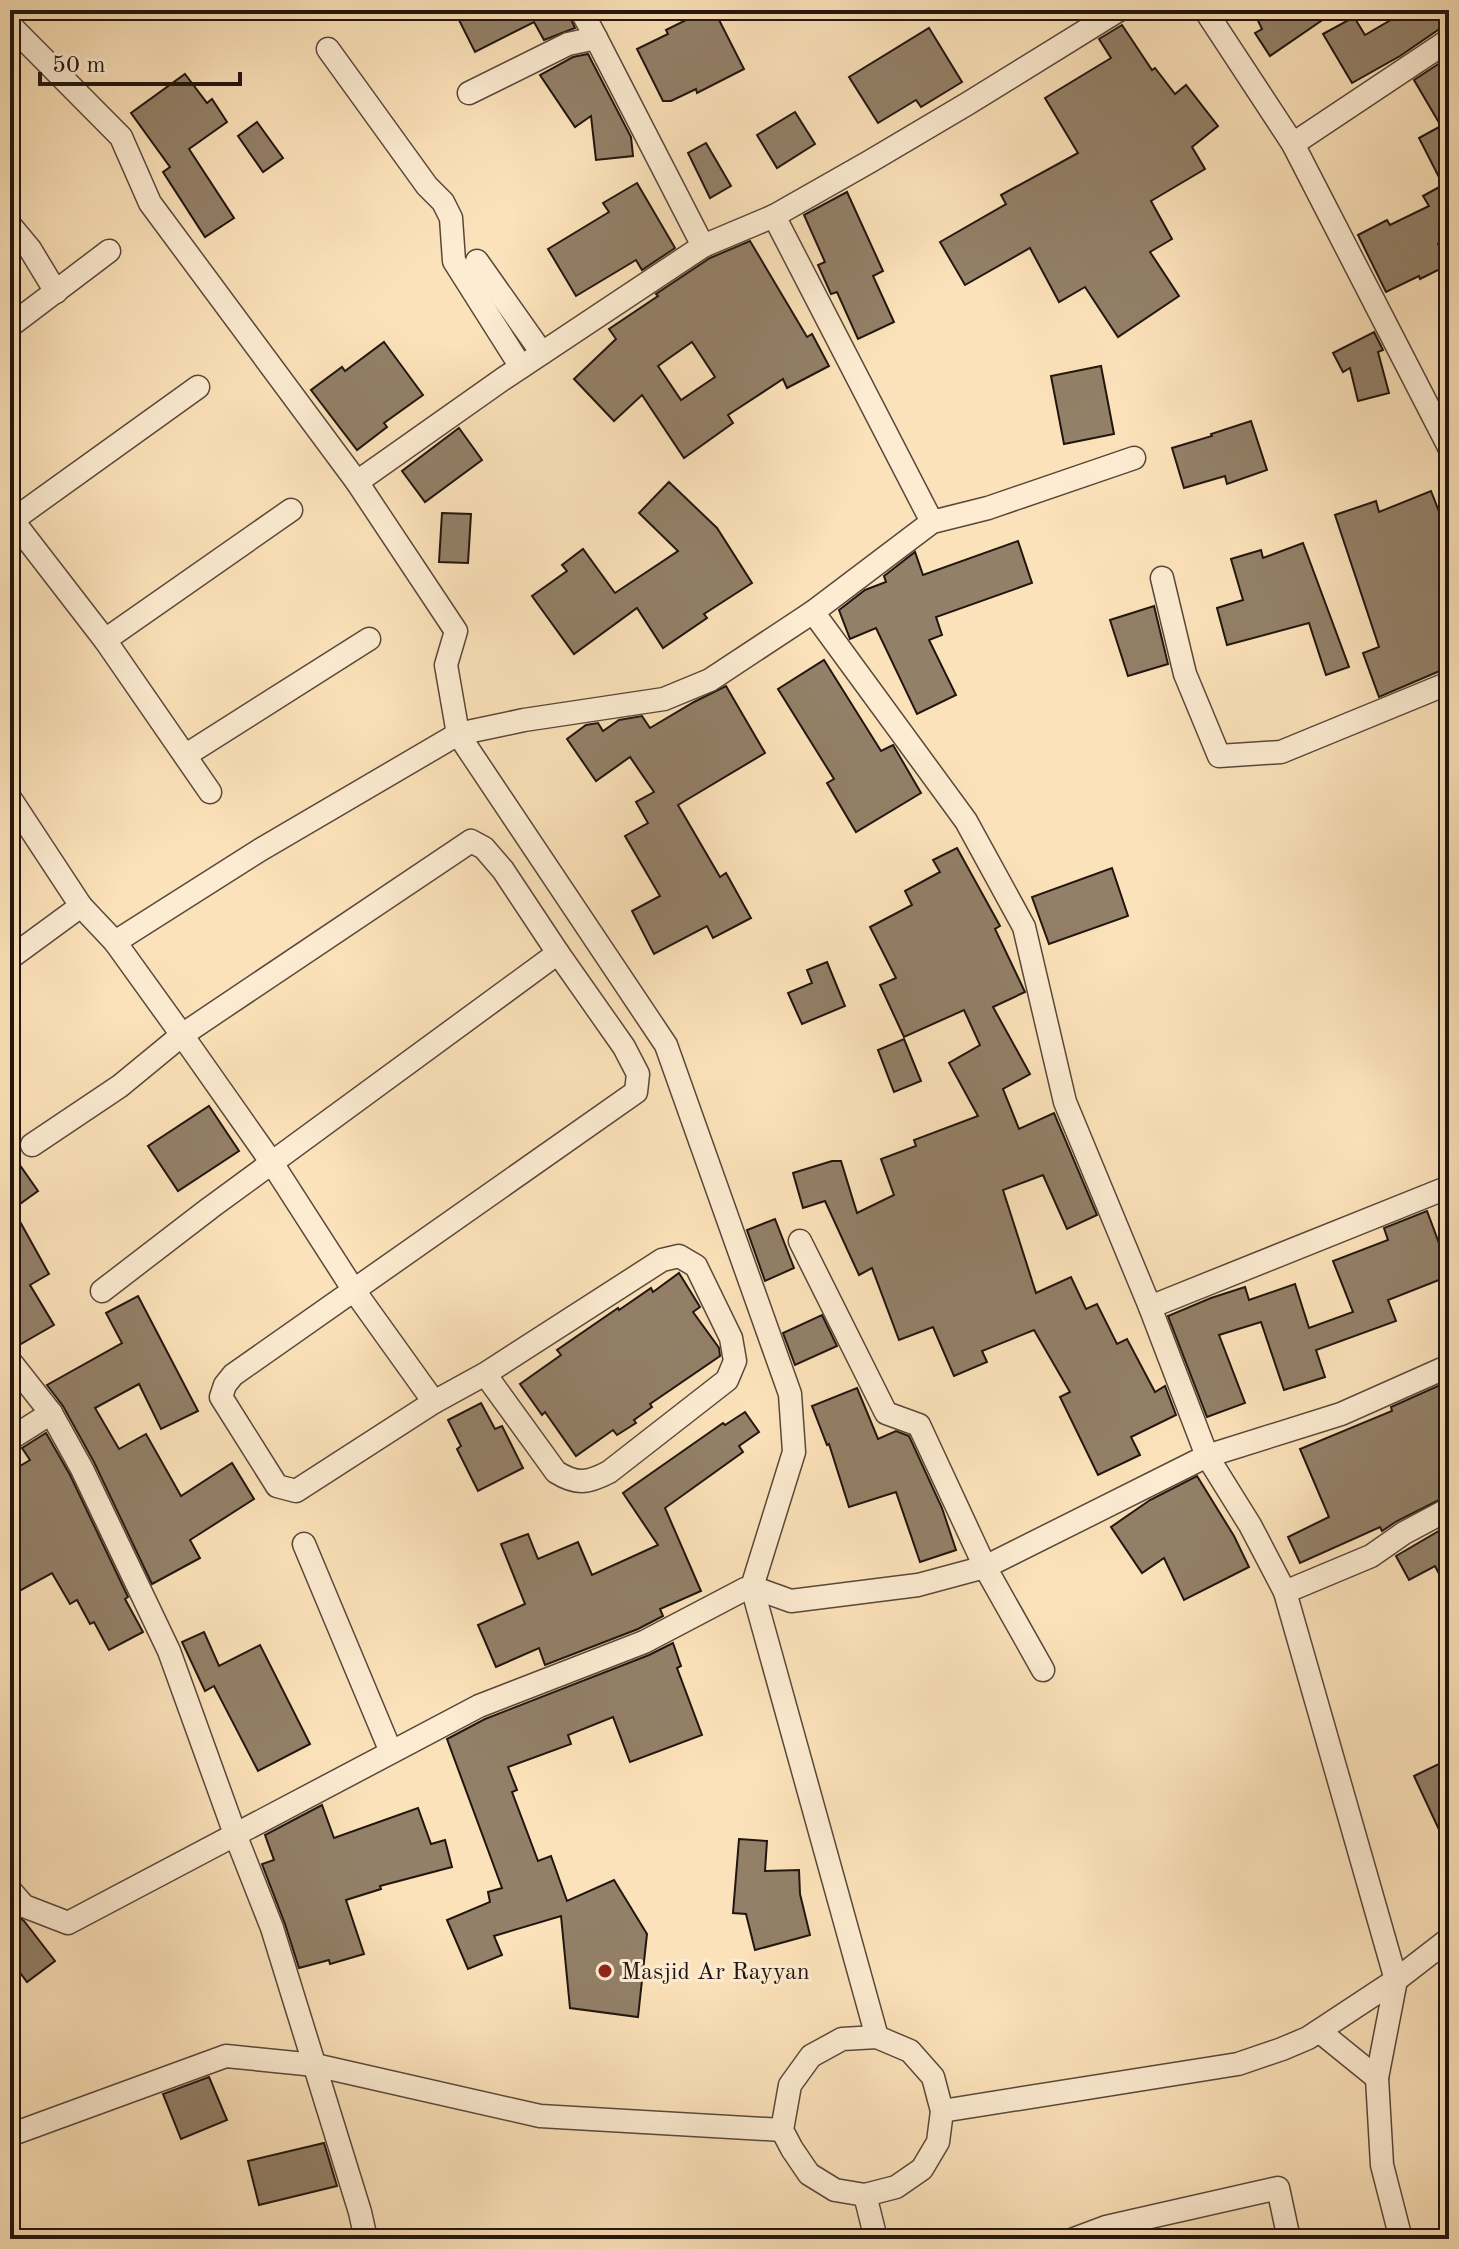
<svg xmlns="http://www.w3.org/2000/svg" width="1459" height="2249" viewBox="0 0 1459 2249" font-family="'Old Standard TT',serif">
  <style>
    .building { fill: #938068; stroke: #21150f; stroke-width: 2; fill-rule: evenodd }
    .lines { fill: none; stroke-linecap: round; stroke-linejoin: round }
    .street-casing { stroke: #58483a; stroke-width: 25 }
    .street { stroke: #fdecd2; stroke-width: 22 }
    .poi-dot { fill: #8f2418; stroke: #fdecd2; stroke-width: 3 }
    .labels { text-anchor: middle; stroke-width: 6; stroke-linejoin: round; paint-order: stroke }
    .poi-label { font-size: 24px; fill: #21150f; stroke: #fdecd2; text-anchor: start }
  </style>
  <rect width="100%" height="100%" fill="#fce2ba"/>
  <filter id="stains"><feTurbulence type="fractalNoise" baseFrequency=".0025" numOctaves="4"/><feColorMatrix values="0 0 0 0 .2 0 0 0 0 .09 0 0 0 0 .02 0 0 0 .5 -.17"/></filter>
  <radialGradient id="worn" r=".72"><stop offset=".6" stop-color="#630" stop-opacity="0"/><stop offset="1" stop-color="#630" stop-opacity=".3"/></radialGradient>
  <g class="building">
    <polygon points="454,10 567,10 575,28 544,40 534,22 475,52"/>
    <polygon points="706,10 714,10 744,69 697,93 696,89 671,101 663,101 637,49 668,34 666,30"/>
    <polygon points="1253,10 1337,10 1270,56 1255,33 1262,29"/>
    <polygon points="1408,10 1449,10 1449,26 1441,28 1400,56 1352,83 1323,34 1354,17 1365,35"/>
    <polygon points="1122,25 1152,70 1155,68 1175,94 1186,85 1218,126 1192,147 1205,169 1151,201 1172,239 1150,252 1179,296 1118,337 1085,287 1059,302 1030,248 965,285 940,242 1006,204 1001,195 1078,153 1045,98 1111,58 1099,39"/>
    <polygon points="929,28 962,82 921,107 916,100 878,123 849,77"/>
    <polygon points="588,54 631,137 633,156 596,160 591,116 575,127 540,75 573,57"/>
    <polygon points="1449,57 1449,242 1447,239 1438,244 1448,265 1420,279 1419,276 1386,292 1358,235 1387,220 1390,225 1429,206 1423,196 1443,185 1419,138 1441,126 1414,80"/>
    <polygon points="185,74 207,103 212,99 227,122 189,149 234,218 205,237 163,172 170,167 131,113"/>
    <polygon points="795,112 815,144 777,168 757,135"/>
    <polygon points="257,122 283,158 263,172 238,136"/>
    <polygon points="706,143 731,186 710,198 688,153"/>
    <polygon points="637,183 675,248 642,270 636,260 576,296 548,249 609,212 603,203"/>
    <polygon points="847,192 883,271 873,276 894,322 858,339 837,292 831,294 818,265 825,262 804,215"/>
    <path d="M750,241l57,96 5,-3 17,32 -42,22 -4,-9 -55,36 5,8 -49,35 -42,-63 -28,26 -40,-42 42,-40 -7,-10 49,-33 -2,-2 54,-36zM692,342l23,35 -34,23 -23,-34z"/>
    <polygon points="1374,332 1383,350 1378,352 1389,393 1358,401 1350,368 1343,372 1333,353"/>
    <polygon points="384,342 423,395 384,423 387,427 357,450 311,390 342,367 345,371"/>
    <polygon points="1101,366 1114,434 1064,444 1051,376"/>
    <polygon points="1251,421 1267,470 1227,484 1225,476 1184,488 1172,448 1212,436 1211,434"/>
    <polygon points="459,428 482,460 425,502 402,471"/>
    <polygon points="669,482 717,528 752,583 704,614 707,618 663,648 637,608 574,654 532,596 567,571 562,565 583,549 615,593 678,551 639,513"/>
    <polygon points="1431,491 1449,537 1449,667 1379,697 1363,653 1379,647 1335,515 1376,501 1379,512"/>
    <polygon points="442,513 471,514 468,563 439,562"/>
    <polygon points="1018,541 1032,583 936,617 942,635 929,640 956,695 917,714 876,628 850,639 839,610 865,590 886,582 884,576 915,552 923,575"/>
    <polygon points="1303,543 1349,667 1326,675 1309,623 1227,645 1217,608 1243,600 1231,559 1261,550 1263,558"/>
    <polygon points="1154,606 1168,664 1128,676 1110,620"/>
    <polygon points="824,660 881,751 893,745 921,793 856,832 827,783 834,779 778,689"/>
    <polygon points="726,686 765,753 678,805 720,877 726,873 751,918 713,938 707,926 654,954 632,911 660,896 625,836 648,823 636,802 654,792 630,757 596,781 567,739 586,725 598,723 603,731 619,720 642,716 650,728 694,702"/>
    <polygon points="957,848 1000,926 995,929 1025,992 993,1007 1030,1074 1003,1089 1019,1129 1054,1113 1097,1215 1067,1229 1043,1175 1003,1190 1036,1293 1071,1277 1086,1309 1097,1304 1117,1344 1127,1339 1155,1392 1165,1386 1176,1415 1131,1437 1140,1455 1098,1475 1060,1397 1070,1392 1034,1330 982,1351 987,1362 954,1376 933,1327 899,1340 872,1268 859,1275 825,1201 803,1208 793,1173 832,1161 841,1161 857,1213 894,1195 881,1159 916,1146 914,1140 978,1116 949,1063 980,1045 964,1010 904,1037 880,985 896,978 870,927 912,905 905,891 940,872 933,860"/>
    <polygon points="1112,868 1128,916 1049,944 1032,897"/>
    <polygon points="827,962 845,1006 802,1024 788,993 812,983 807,970"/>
    <polygon points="904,1039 921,1081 894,1092 878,1050"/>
    <polygon points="209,1106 239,1151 178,1191 148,1146"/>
    <polygon points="10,1151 38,1191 13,1209 49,1274 30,1285 54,1325 14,1348 10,1347"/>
    <polygon points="1427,1211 1449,1270 1449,1276 1388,1300 1396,1321 1316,1350 1325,1377 1284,1390 1261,1322 1219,1335 1245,1403 1207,1417 1168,1316 1211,1298 1245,1287 1249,1300 1295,1284 1309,1328 1353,1312 1333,1261 1388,1240 1384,1228"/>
    <polygon points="775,1219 794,1268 765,1281 747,1230"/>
    <polygon points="679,1273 700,1307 693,1312 719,1348 720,1356 650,1404 652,1407 634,1420 636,1423 617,1435 613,1430 576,1456 545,1412 542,1415 520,1384 561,1355 557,1350 618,1308 619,1310 651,1288 653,1292"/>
    <polygon points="138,1296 198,1411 161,1429 139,1384 95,1408 119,1449 146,1434 181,1496 232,1463 254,1499 190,1540 200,1558 152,1584 94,1462 63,1406 47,1385 122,1343 106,1313"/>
    <polygon points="822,1315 837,1346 795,1365 783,1333"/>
    <polygon points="1449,1381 1449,1495 1397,1521 1382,1531 1380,1527 1300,1563 1288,1537 1329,1517 1300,1449 1392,1411 1391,1407"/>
    <polygon points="857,1388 878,1439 896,1431 909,1436 942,1508 956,1550 920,1562 896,1492 849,1507 829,1444 827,1445 812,1406"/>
    <polygon points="481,1403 495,1429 502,1426 523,1468 478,1491 457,1449 461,1446 448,1420"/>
    <polygon points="745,1412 759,1432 739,1446 743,1452 665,1508 701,1591 660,1609 663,1616 638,1629 545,1665 539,1648 496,1667 478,1625 525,1604 501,1544 528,1534 538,1559 578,1542 592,1575 658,1545 623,1493 723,1423 725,1425"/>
    <polygon points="46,1433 70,1475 128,1597 125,1599 143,1632 109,1650 94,1622 90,1624 77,1600 70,1604 52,1573 10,1596 10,1472 30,1460 22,1448"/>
    <polygon points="1197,1476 1234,1536 1249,1567 1184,1600 1164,1558 1142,1573 1111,1527 1150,1500"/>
    <polygon points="1449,1525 1449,1593 1435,1566 1409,1580 1396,1556"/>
    <polygon points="204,1632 219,1666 260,1645 310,1744 258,1771 214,1686 205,1691 182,1642"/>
    <polygon points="673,1643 681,1666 677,1668 702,1735 630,1762 613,1717 568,1735 571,1744 508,1767 517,1790 512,1792 538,1861 551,1856 567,1901 614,1880 647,1934 638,2017 570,2008 561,1916 494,1936 502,1955 468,1969 447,1920 490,1902 488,1892 502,1888 447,1739 485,1719 649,1655"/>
    <polygon points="1449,1759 1449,1851 1414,1776"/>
    <polygon points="322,1805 334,1838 418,1808 431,1844 445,1840 452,1867 380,1886 381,1889 346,1900 364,1954 330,1964 329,1960 299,1968 285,1924 262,1864 274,1860 265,1835"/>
    <polygon points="739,1839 767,1841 765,1871 799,1870 800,1894 810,1935 755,1950 746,1914 733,1913"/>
    <polygon points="10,1911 24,1921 55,1961 27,1982 10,1959"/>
    <polygon points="209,2077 227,2120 181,2139 163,2094"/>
    <polygon points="324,2143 337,2186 259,2205 248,2161"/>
  </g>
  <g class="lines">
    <defs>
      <g id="street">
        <polyline points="581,10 596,38"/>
        <polyline points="1205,10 1293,144 1449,447"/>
        <polyline points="10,25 121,137 150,203 357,482 456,631 446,665 458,734 666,1045 790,1394 794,1452 752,1587 877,2037"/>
        <polyline points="328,49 427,186 443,202 451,218 454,261 521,367"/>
        <polyline points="469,93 568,44 596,38 703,246"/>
        <polyline points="1293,144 1449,40"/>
        <polyline points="774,216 932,522"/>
        <polyline points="10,225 30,249 56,292"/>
        <polyline points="477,261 542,353"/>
        <polyline points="10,326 109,251"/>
        <polyline points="357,482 503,379 703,246 774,216 869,162 967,104 1119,10"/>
        <polyline points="10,517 105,640 210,792"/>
        <polyline points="10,522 198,387"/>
        <polyline points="1162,578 1185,674 1219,756 1281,752 1449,683"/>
        <polyline points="105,640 291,510"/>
        <polyline points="186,755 369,639"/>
        <polyline points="10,798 81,906 115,942 182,1035 272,1163 353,1289 434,1402"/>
        <polyline points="115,942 260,850 458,734 524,720 664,699 710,680 813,612"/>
        <polyline points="10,958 81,906"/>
        <path d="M32,1145l88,-59 62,-51 289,-194 13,7 19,22 55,83 66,94 14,27 -2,18 -403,283 -8,10 -4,12 56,89 19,5 138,-89 51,-28 71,98c21,13 32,11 53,0l118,-92 8,-19 -4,-23 -35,-72 -17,-10 -17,4 -177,114"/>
        <polyline points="800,1241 886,1413 919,1425 985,1567 1043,1670"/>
        <polyline points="102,1291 210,1208 558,953"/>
        <polyline points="1150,1307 1449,1187"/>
        <polyline points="10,1361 51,1413 82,1469 169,1651 235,1834 272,1928 360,2212 366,2239"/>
        <polyline points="10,1439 51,1413"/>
        <polyline points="304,1544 391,1752"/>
        <polyline points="1285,1592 1371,1556 1404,1533 1449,1509"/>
        <polyline points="10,1890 24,1906 68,1923 479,1706 644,1642 745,1589 752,1587 791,1601 918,1585 985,1567 1207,1456 1150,1307 1065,1102 1024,927 966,821 813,612 932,522 988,508 1134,458"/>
        <polyline points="1319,2031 1377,2078"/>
        <polygon points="877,2037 910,2051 933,2077 942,2111 938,2142 922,2169 896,2187 865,2195 835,2190 809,2174 792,2149 782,2130 790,2085 811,2056 842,2039"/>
        <polyline points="942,2111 1238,2064 1282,2049 1308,2038 1396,1980 1449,1939"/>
        <polyline points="10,2135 226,2056 315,2065 540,2116 782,2130"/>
        <polyline points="865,2195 876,2239"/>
        <polyline points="1074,2239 1106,2227 1278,2188 1289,2239"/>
        <polyline points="1401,2239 1382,2165 1377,2078 1396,1980 1285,1592 1250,1525 1207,1456 1341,1414 1449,1366"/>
      </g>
    </defs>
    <use href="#street" class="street-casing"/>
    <use href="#street" class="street"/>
  </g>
  <circle class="poi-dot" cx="605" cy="1971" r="8"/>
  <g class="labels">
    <g class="poi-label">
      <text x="621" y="1979">Masjid Ar Rayyan</text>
    </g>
  </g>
  <rect width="1459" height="2249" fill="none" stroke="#fce2ba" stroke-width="40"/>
  <rect x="12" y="12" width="1435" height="2225" fill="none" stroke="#21150f" stroke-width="4"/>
  <rect x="20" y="20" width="1419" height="2209" fill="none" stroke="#21150f" stroke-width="2"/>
  <path d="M40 72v12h200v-12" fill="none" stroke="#21150f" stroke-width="4"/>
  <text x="52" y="72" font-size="24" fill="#21150f" stroke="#fdecd2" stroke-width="6" paint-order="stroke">50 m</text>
  <rect width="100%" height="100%" filter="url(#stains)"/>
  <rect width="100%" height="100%" fill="url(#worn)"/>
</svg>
